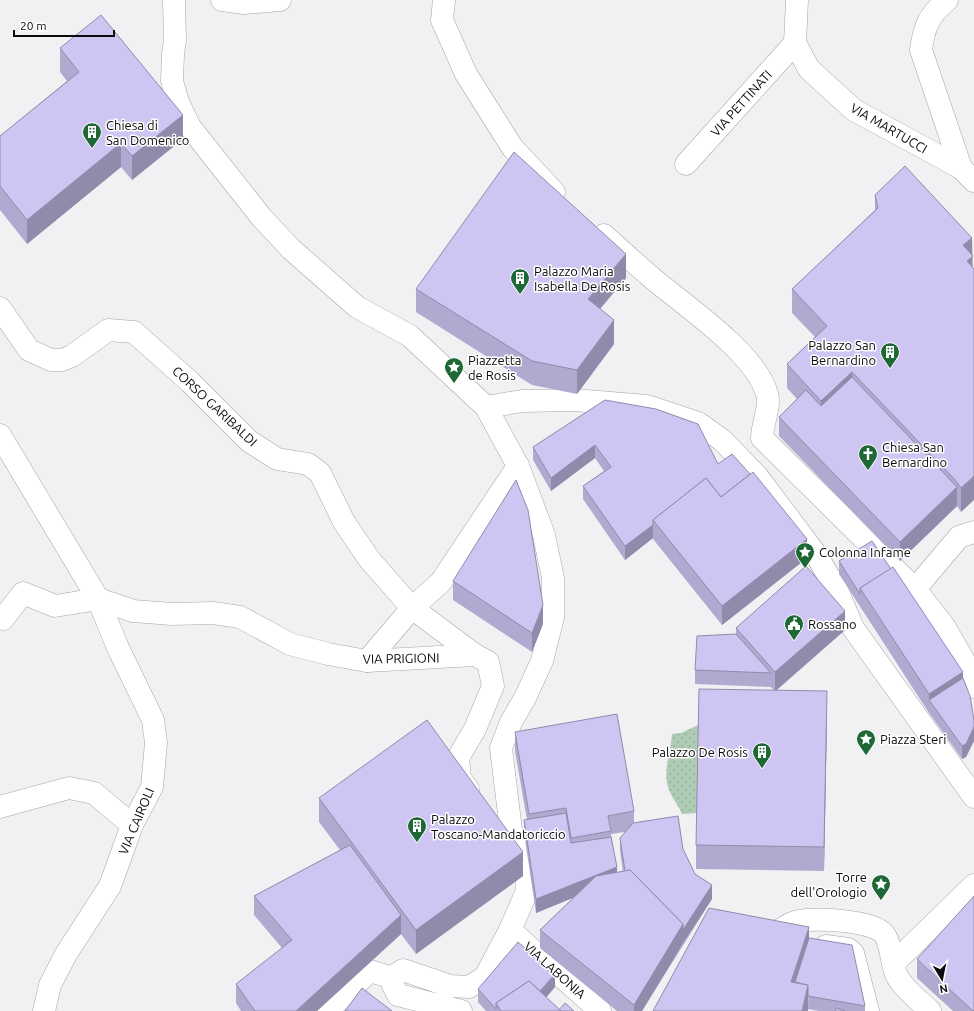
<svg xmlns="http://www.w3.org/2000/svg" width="974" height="1011" viewBox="0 0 974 1011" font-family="Ubuntu,sans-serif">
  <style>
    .grass { fill: url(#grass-dots) }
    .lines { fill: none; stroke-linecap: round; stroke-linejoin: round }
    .street-casing { stroke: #a6a6a8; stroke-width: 23 }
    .street { stroke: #fff; stroke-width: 22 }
    .wall { fill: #b2a9d1; fill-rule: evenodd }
    .shaded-wall { fill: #918aaa }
    .building { fill: #cfc5f3; stroke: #918aaa }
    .labels { text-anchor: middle; stroke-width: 3; stroke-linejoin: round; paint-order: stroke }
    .street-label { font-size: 13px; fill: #0b0b0c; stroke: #fff }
    .poi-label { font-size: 13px; fill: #0b0b0c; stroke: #fff; text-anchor: start }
  </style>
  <defs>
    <pattern id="grass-dots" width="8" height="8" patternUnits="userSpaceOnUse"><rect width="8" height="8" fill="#aecbb3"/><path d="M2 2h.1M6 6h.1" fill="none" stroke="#94ad99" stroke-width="1.8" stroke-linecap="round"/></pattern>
  </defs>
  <rect width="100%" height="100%" fill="#f1f1f3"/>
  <path class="grass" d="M698,725l-1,88 -15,1c-3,-8 -9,-14 -12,-22 -9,-18 1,-40 2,-58l9,-1z"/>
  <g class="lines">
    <defs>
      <g id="street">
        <polyline points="174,0 175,40 173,54 172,81 178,102 190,127 262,218 291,249 357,307 410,336 486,407 518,466 544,535 553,578 553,617 542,661 525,698 511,722 501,748 511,830 520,849 526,874 527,891 510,930 485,977 469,987 450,986 403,970 395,975 392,983 398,995 461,1011"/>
        <polyline points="222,0 244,3 280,0"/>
        <polyline points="444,0 442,20 466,74 512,147 554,192"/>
        <polyline points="797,0 795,43 809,69 854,110 961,168 974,181"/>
        <path d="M947,0c-18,15 -23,27 -26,50l40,118"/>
        <polyline points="686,164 795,43"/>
        <path d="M604,235c16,15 32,29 48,43 32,27 104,75 115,116 4,12 -5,30 -5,44l153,151 29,37 20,35 10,26"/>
        <polyline points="0,308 29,350 51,360 62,360 72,356 108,330 134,332 190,382 249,441 277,459 308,464 320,473 344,522 369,559 412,608 475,655"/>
        <polyline points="486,407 522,401 574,400 647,406 698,423 722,440 757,476 815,553 837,590 853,628 974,797"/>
        <polyline points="0,435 98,599 118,648 153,720 156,743 152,787 132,825 110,886 66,954 50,985 44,1011"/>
        <polyline points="915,589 959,537 974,532"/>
        <polyline points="0,618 3,619 23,593 55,606 98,599 133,611 172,614 213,613 240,617 290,644 328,654 367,661 475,655 488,662 493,686 475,729 458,758 460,778 468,789"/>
        <polyline points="367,661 412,608 441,582 518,466"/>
        <polyline points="0,807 69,788 94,793 132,825"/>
        <polyline points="510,930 600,1011"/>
        <path d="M764,931c18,3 16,-4 31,-9 17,-5 78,-2 89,12 9,12 6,32 14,44 7,12 22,23 32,33"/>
        <polyline points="826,946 848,949 853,953 868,1011"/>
        <polyline points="894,963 974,885"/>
        <polyline points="327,1011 370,971 393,978"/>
      </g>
    </defs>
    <use href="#street" class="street-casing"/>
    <use href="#street" class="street"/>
  </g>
  <g class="wall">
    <polygon points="60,48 183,139 132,180 121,167 27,244 0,210 0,136 67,81 60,72"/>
    <polygon points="875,195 972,238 961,512 957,506 900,561 779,436 779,417 797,399 787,388 787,364 815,337 792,313 792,289 875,210"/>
    <polygon points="626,278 600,309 614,344 577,394 532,385 416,312 416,289"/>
    <polygon points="605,400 718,464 807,558 722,625 653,539 653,538 625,560 583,499 583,486 604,471 595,458 551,491 533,460 533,447"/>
    <polygon points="839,561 963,678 974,720 974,741 966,757 962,759 929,713 839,574"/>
    <polygon points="453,581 543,624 532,652 453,600"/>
    <polygon points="736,628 845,630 776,691 827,715 824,871 696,869 696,845 774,691 771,687 695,684 695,670 736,634"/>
    <path d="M515,732l119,79v12l49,26 12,25 17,25 -70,112h-25l-77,-63v-18l34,-33 -38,16 -12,-80v-13h3l-12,-69zM625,832l-5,6v13l3,21 -6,1 -6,-39z"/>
    <polygon points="319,798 523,876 416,954 401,934 317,1011 241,1011 236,1003 236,984 282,948 254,915 254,896 340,850 319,822"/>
    <polygon points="809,938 865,1006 865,1011 819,1011 808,1009 808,1011"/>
    <polygon points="917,959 974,1011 953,1011 917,978"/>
    <polygon points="555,987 546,997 559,1010 574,1011 486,1011 478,1002 478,989"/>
  </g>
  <g class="shaded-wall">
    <polygon points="183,115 183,139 132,180 132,156"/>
    <polygon points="121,143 121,167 27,244 27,220"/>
    <polygon points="972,238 973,280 967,285 963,245"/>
    <polygon points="626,254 626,278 588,323 588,299"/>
    <polygon points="614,320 614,344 577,394 577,370"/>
    <polygon points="852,372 852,396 821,425 821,401"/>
    <polygon points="595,445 595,458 551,491 551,478"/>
    <polygon points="974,476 974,500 961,512 961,488"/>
    <polygon points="957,487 957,506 900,561 900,542"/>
    <polygon points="653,525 653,538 625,560 625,546"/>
    <polygon points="807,539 807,558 722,625 722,606"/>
    <polygon points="543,605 543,624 532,652 532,633"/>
    <polygon points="845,611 845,630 775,691 775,672"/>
    <polygon points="963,672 963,691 929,700 929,694"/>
    <polygon points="827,691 827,715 824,871 824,847"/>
    <polygon points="974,727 974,741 966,757 962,759 962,746"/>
    <polygon points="523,852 523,876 416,954 416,930"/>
    <polygon points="617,867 617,880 536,913 536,899"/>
    <polygon points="712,885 712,899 683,943 683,930"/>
    <polygon points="401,915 401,934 317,1011 296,1011"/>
    <polygon points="683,924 683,943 642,1011 634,1011 634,1005"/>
    <polygon points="809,927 809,951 795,993 791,982"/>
    <polygon points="555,974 555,987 537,1008 537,995"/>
    <polygon points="808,985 808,1011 802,1011"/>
  </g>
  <g class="building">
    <polygon points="101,15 183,115 132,156 121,143 27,220 0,186 0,136 79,72 60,48"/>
    <polygon points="514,152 626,254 588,299 614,320 577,370 532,361 416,289"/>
    <polygon points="905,166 972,238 963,245 973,256 967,261 974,269 974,476 961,488 957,482 852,372 821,401 787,364 827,326 792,289 878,208 875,195"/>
    <polygon points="852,377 957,487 900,542 779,417 806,390 821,406"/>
    <polygon points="605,400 656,409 698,424 718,464 732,454 750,474 721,497 706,478 653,520 653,525 625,546 583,486 611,467 595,445 551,478 533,447"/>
    <polygon points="753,472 807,539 722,606 653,520 706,478 721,497"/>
    <polygon points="516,480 528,510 543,605 532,633 453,581"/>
    <polygon points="872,541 891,569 860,588 860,594 839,561"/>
    <polygon points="806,566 845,611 775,672 736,628"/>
    <polygon points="893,567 963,672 929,694 860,588"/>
    <polygon points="736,634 771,673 695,670 697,636"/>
    <polygon points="963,678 970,696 974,720 974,727 966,744 962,746 929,700"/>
    <polygon points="699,689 827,691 824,847 696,845"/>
    <polygon points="617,714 634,811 608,816 611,831 571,838 566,808 529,814 515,732"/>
    <polygon points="427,720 523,852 416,930 319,798"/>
    <polygon points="566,813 571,843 611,837 617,867 536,899 524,820"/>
    <polygon points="678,816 683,849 695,874 712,885 683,930 683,924 630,870 625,871 620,838 633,823"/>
    <polygon points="350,845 401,915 296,1011 255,1011 236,984 292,940 254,896"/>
    <polygon points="630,870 683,924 634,1005 540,930 596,876"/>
    <polygon points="974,896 974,1011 973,1011 917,959"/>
    <polygon points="709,908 809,927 791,982 808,985 802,1011 653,1011"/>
    <polygon points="809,938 852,945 865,1006 808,996 808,985 795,982"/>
    <polygon points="518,942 555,974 540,991 529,981 496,1003 496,1009 478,989"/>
    <polygon points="529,981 561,1011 501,1011 496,1003"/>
    <polygon points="362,988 392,1011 345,1011"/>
    <polygon points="565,1003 574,1011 561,1011 559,1010"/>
    <polygon points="836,1008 845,1011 835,1011"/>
  </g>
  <defs>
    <symbol id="building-pin" viewBox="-11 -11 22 30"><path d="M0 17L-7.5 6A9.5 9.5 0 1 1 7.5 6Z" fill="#1e6836" stroke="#fff"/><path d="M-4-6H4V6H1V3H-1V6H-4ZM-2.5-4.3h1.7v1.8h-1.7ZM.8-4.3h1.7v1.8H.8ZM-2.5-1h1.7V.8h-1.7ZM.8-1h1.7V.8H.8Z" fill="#fff"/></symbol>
    <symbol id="sight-pin" viewBox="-11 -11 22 30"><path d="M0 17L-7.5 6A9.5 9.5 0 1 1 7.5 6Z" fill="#1e6836" stroke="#fff"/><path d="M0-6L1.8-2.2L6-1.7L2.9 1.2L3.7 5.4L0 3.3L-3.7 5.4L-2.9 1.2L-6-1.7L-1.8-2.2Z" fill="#fff"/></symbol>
    <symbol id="church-pin" viewBox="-11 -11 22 30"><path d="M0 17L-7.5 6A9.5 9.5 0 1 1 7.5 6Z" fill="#1e6836" stroke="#fff"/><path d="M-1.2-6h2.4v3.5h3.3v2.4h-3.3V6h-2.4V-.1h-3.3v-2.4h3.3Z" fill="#fff"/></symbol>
    <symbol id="civic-pin" viewBox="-11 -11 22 30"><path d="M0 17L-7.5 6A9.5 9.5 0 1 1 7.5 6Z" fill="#1e6836" stroke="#fff"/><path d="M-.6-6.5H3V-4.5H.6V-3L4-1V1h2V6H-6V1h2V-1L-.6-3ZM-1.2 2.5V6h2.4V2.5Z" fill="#fff"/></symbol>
  </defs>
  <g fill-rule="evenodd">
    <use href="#building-pin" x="81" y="121" width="22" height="30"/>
    <use href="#building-pin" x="509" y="267" width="22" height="30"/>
    <use href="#building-pin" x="879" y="341" width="22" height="30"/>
    <use href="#sight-pin" x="443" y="356" width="22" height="30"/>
    <use href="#church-pin" x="857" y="443" width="22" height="30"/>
    <use href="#sight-pin" x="794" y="541" width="22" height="30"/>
    <use href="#civic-pin" x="783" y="613" width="22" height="30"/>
    <use href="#sight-pin" x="855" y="728" width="22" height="30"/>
    <use href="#building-pin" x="751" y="741" width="22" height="30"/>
    <use href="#building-pin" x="406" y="815" width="22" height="30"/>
    <use href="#sight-pin" x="870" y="873" width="22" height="30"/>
  </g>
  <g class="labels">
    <g class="street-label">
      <text transform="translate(741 103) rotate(-48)" y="5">VIA PETTINATI</text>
      <text transform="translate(889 128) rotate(30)" y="5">VIA MARTUCCI</text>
      <text transform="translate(215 406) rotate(43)" y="5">CORSO GARIBALDI</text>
      <text transform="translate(401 658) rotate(-1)" y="5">VIA PRIGIONI</text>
      <text transform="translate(136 821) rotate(-67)" y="5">VIA CAIROLI</text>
      <text transform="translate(555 970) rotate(42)" y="5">VIA LABONIA</text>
    </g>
    <g class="poi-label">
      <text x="106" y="130">Chiesa di<tspan x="106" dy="15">San Domenico</tspan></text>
      <text x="534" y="276">Palazzo Maria<tspan x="534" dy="15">Isabella De Rosis</tspan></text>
      <text x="876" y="350" text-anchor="end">Palazzo San<tspan x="876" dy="15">Bernardino</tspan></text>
      <text x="468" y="365">Piazzetta<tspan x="468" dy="15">de Rosis</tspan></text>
      <text x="882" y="452">Chiesa San<tspan x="882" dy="15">Bernardino</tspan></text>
      <text x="819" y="557">Colonna Infame</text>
      <text x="808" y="629">Rossano</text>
      <text x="880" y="744">Piazza Steri</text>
      <text x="748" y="757" text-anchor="end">Palazzo De Rosis</text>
      <text x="431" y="824">Palazzo<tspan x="431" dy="15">Toscano-Mandatoriccio</tspan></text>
      <text x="867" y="882" text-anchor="end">Torre<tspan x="867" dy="15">dell'Orologio</tspan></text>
    </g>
  </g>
  <g transform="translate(942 979) rotate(170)" stroke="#ffffff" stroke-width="3" paint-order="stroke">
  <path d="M0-3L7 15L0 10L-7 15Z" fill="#0b0b0c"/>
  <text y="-6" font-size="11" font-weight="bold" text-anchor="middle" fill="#0b0b0c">N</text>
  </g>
  <path d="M14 30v6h100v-6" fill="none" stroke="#0b0b0c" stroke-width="2"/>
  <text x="20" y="30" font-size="12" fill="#0b0b0c" stroke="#ffffff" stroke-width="3" paint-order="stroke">20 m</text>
</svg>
